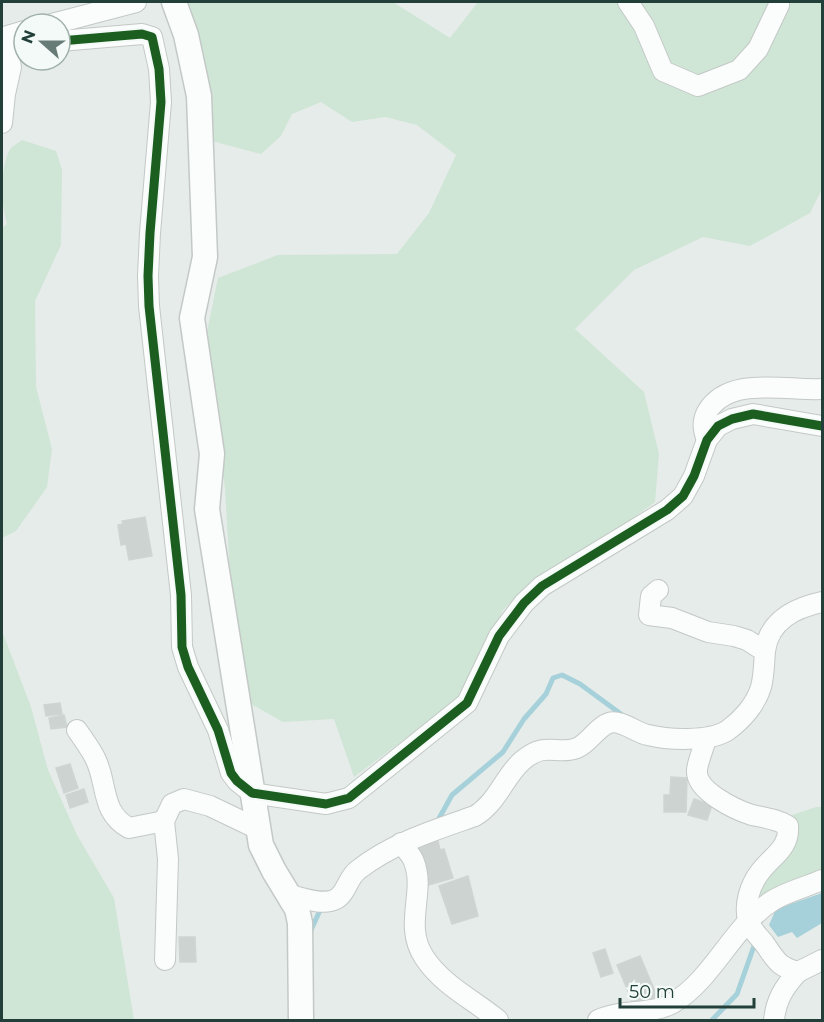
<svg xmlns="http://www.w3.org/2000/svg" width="824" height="1022" viewBox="0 0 824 1022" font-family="Montserrat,sans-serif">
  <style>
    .green { fill: #cfe5d6 }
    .water { fill: #a6d1da }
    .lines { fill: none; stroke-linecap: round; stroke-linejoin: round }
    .stream { stroke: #a6d1da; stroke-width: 5 }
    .building { fill: #cdd3d1; stroke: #cfd5d2; stroke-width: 1.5 }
    .minor-casing { stroke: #c3c9c6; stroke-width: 22 }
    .tertiary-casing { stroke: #c3c9c6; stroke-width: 27 }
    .minor { stroke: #fbfcfc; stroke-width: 20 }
    .tertiary { stroke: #fbfcfc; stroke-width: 24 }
    .cycleway-casing { stroke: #f4faf7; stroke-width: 13 }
    .cycleway { stroke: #1b5e20; stroke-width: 9 }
  </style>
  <rect width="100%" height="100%" fill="#e6ece9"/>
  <g class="green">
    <polygon points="182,2 393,2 450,38 478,2 822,2 822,189 810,213 750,246 703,237 634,270 575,329 644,392 659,454 655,502 618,529 545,571 503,610 462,696 354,777 334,719 283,722 246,701 230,575 225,488 205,342 218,278 278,255 397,254 429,213 456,155 417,125 385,117 352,122 321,102 292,114 281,136 261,154 212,141"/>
    <path d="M22,140l34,11 6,19 -1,75 -26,56 1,86 16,62 -5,38 -31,44 -14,7v-310l5,-4c-6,-21 -7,-56 3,-75 3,-3 8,-6 12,-9z"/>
    <polygon points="2,631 31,707 48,770 77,835 114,898 134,1020 2,1020"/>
    <polygon points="816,807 822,807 822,876 755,897 786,817"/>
  </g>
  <polygon class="water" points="822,893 822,923 797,938 792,932 778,937 769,925 776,909"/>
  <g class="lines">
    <g class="stream">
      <polyline points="435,823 437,822 452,795 503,752 524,719 546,694 553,678 562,675 580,684 625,717"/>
      <polyline points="311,930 322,906"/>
      <polyline points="712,1020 737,994 754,946"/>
    </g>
  </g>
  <g class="building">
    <polygon points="145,517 152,556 129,560 126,544 121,545 118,525 123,524 122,521"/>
    <polygon points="60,703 62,714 46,716 44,705"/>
    <polygon points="64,715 67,727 51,729 49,718"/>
    <polygon points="70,764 78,788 64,793 56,768"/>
    <polygon points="671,777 687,778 686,812 664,812 664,795 670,795"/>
    <polygon points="84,789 88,802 70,808 66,795"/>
    <polygon points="694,799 712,805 707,820 688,815"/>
    <polygon points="437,837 440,850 444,849 453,878 425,886 413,844"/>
    <polygon points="468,876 478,916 452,924 439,886"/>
    <polygon points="179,937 195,937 196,962 180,962"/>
    <polygon points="605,949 613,973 601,977 593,953"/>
    <polygon points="640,956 657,996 647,1000 646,997 633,1003 617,965"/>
  </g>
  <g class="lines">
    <defs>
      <g id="minor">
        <polyline points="628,2 644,26 663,71 698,86 739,70 758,49 779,5 779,2"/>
        <polyline points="52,24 136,2"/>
        <polyline points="60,41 142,34 152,37 159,69 161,102 150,233 148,276 149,306 181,595 182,647 188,667 218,730 231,773 237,781 252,793 326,804 349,798 467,703 499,636 524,603 542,586 667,510 683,496 694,476 707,440 718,426 732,419 753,414 822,426"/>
        <polyline points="2,123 5,94 11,67 4,37 24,31"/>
        <path d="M707,440c-4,-10 -5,-18 0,-28 22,-37 80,-21 115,-23"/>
        <polyline points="658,590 651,596 649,615 672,618 708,632 734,636 747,640 758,647 765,648"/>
        <path d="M77,730c6,9 13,18 18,28 13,25 5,54 34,70l35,-7"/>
        <path d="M706,738c-2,10 -8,22 -9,32 -2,21 39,40 55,45 13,3 25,4 36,11 2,22 -16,30 -28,46 -10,13 -16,32 -12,48 2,8 11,17 16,23 13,18 13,23 34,29l24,-12"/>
        <path d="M401,843c4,6 11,12 13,19 12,30 -11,63 10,95 18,28 50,43 74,63"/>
        <path d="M290,895c13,3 33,11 46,4 10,-5 12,-22 22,-29 34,-27 77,-40 117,-54 22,-13 29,-39 47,-55 24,-21 35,-5 55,-13 12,-5 20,-21 32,-25 12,-4 27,10 39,12 20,5 63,7 80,-5 14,-10 28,-26 33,-43 3,-11 3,-24 4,-36 4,-31 30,-43 57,-49"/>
        <polyline points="165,960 168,859 164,821 172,804 184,799 210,806 258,829"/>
        <path d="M598,1020c23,-11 54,-5 75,-17 41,-25 59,-76 99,-102 14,-9 34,-14 50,-21"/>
        <path d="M774,1020c2,-20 10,-33 24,-48"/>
      </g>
      <polyline id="tertiary" points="174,2 186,35 199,96 205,257 192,318 212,454 207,509 261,845 274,871 297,909 300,923 301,1020"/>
    </defs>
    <use href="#minor" class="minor-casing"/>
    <use href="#tertiary" class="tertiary-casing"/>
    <use href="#minor" class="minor"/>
    <use href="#tertiary" class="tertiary"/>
    <defs>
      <polyline id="cycleway" points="60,41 142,34 152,37 159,69 161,102 150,233 148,276 149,306 181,595 182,647 188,667 218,730 231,773 237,781 252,793 326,804 349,798 467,703 499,636 524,603 542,586 667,510 683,496 694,476 707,440 718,426 732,419 753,414 822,426"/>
    </defs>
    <use href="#cycleway" class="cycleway-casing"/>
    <use href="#cycleway" class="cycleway"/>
  </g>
  <rect width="824" height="1022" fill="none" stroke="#224039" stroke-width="6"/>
  <g transform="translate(42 42) rotate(291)"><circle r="28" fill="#f4faf7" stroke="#a0b0ab" stroke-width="1.5"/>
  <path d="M0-4.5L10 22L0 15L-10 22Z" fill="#677c77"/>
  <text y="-9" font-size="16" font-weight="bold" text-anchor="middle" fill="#224039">N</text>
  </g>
  <path d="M620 998v9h134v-9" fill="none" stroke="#224039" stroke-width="3"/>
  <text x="629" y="998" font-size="18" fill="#224039" stroke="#f4faf7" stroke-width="4.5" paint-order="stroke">50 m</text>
</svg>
